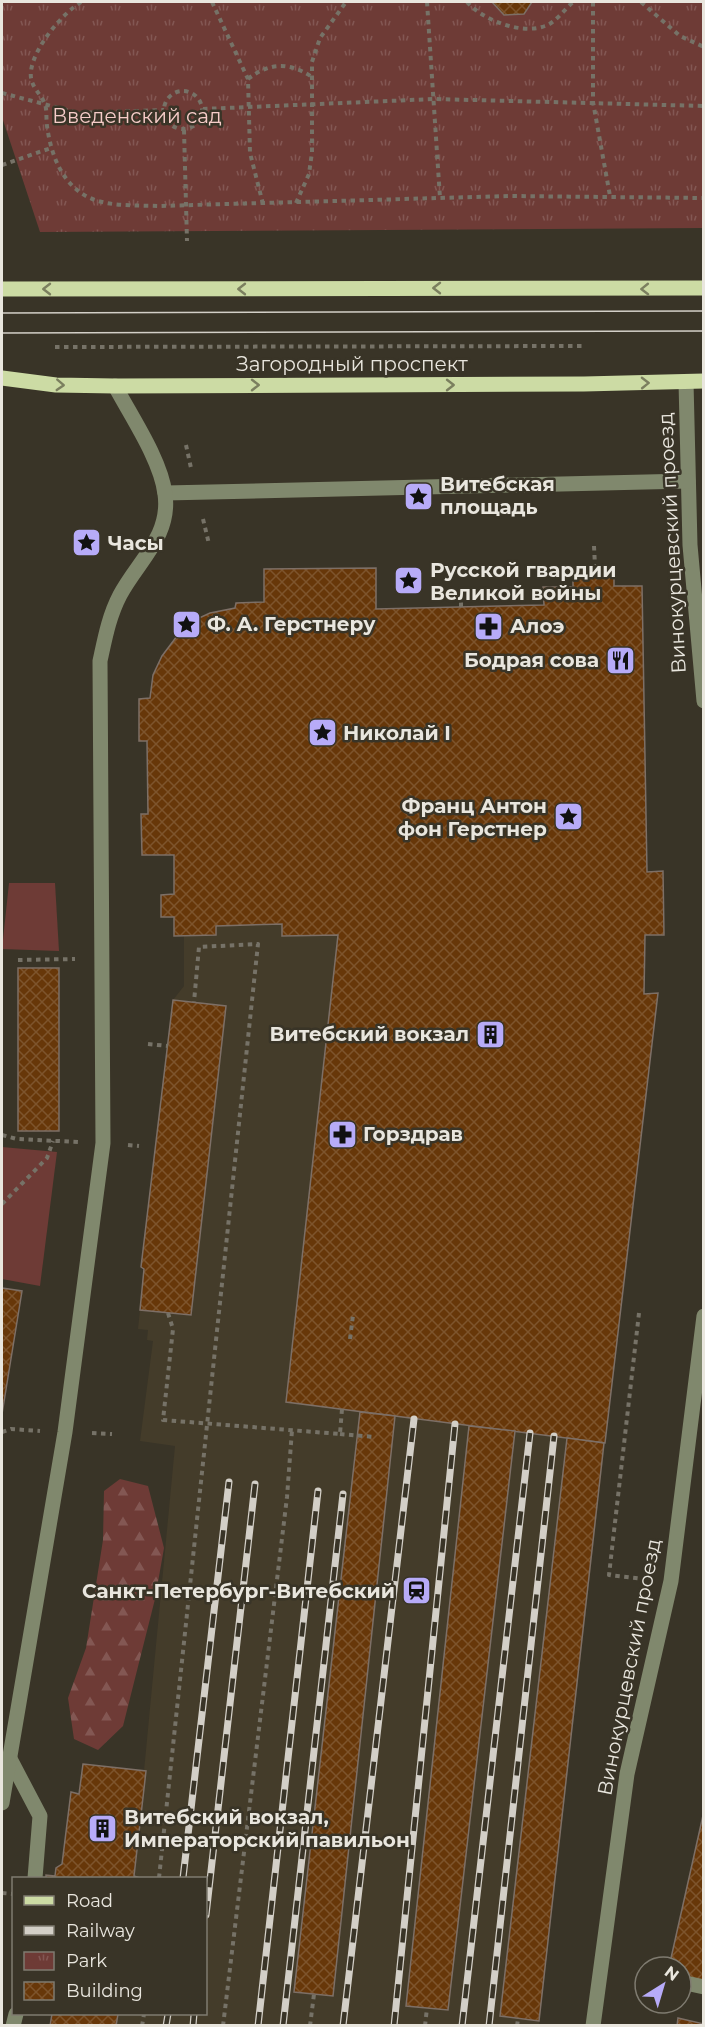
<svg xmlns="http://www.w3.org/2000/svg" width="705" height="2027" viewBox="0 0 705 2027" font-family="Montserrat,sans-serif">
  <style>
    .built { fill: #443c2a }
    .green { fill: #6e3b36 }
    .forest { fill: url(#forest-firs) }
    .park { fill: url(#park-tufts) }
    .building { fill: url(#building-cross-hatch); stroke: #7d6f66; stroke-width: 1.5 }
    .lines { fill: none; stroke-linecap: round; stroke-linejoin: round }
    .path { stroke: #767267; stroke-width: 4; stroke-dasharray: 4.5 4.5; stroke-linecap: butt }
    .minor { stroke: #80886d; stroke-width: 15 }
    .major { stroke: #ccdba4; stroke-width: 15 }
    .tram { stroke: #d3cfc7; stroke-width: 1.5 }
    .rail-casing { stroke: #d3cfc7; stroke-width: 7 }
    .rail { stroke: #393427; stroke-width: 4.5; stroke-dasharray: 14; stroke-linecap: butt }
    .oneway { stroke: #7b7f5f }
    .labels { text-anchor: middle; stroke-width: 5; stroke-linejoin: round; paint-order: stroke }
    .park-label { font-size: 20px; fill: #f6ccc8; stroke: #393427 }
    .street-label { font-size: 20px; fill: #e9e6de; stroke: #393427 }
    .poi-label { font-size: 20px; font-weight: bold; fill: #e9e6de; stroke: #393427; text-anchor: start }
  </style>
  <defs>
    <pattern id="forest-firs" width="22" height="20" patternUnits="userSpaceOnUse" patternTransform="scale(1.5)"><rect width="22" height="20" fill="#6e3b36"/><path d="M5 1l3.5 6h-7zM16 11l3.5 6h-7z" fill="#835753"/></pattern>
    <pattern id="park-tufts" width="24" height="20" patternUnits="userSpaceOnUse" patternTransform="scale(1.5)"><rect width="24" height="20" fill="#6e3b36"/><path d="M3 7l-1-3M5 7V3M7 7l1-3M15 17l-1-3M17 17v-4M19 17l1-3" fill="none" stroke="#835753"/></pattern>
    <pattern id="building-cross-hatch" width="8" height="8" patternUnits="userSpaceOnUse" patternTransform="scale(1.5)"><rect width="8" height="8" fill="#673709"/><path d="M0 0l8 8M0 8l8-8" fill="none" stroke="#7d542c"/></pattern>
  </defs>
  <rect width="100%" height="100%" fill="#393427"/>
  <polygon class="built" points="282,924 282,936 338,935 286,1402 605,1443 539,2025 116,2026 118,2014 206,2014 206,1878 140,1878 134,1876 175,1446 140,1441 153,1341 147,1340 148,1330 138,1329 140,1310 191,1315 226,1007 173,1000 184,986 184,935 216,935 216,926"/>
  <g class="green">
    <polygon points="9,883 55,883 59,951 2,949"/>
    <polygon points="2,1147 57,1152 40,1286 2,1279"/>
  </g>
  <polygon class="forest" points="120,1479 148,1486 164,1548 155,1599 123,1726 98,1750 74,1739 68,1698 86,1648 103,1540 104,1491"/>
  <polygon class="park" points="2,2 703,2 703,228 40,232 2,117"/>
  <g class="building">
    <polygon points="492,2 532,2 524,14 504,15"/>
    <polygon points="614,566 614,586 642,586 647,872 663,871 664,935 645,935 644,994 658,993 605,1443 286,1402 338,935 282,936 282,924 216,926 216,935 174,936 174,917 161,917 161,895 174,894 174,855 142,855 141,814 148,814 147,741 139,741 139,699 150,698 153,675 162,656 186,624 210,613 235,608 236,603 264,602 264,569 376,568 376,609 544,605 543,587 573,587 573,567"/>
    <rect x="18" y="968" width="41" height="163"/>
    <polygon points="173,1000 226,1006 191,1315 140,1310 144,1269 141,1267"/>
    <polygon points="2,1288 22,1291 2,1414"/>
    <polygon points="360,1412 395,1416 333,1996 294,1992"/>
    <polygon points="469,1426 515,1431 448,2010 406,2006"/>
    <polygon points="567,1438 604,1443 539,2021 500,2016"/>
    <polygon points="83,1764 146,1771 134,1876 140,1878 46,1878 46,1875 55,1876 56,1868 62,1864 71,1792 79,1794"/>
    <polygon points="704,1811 704,1981 681,1976 681,1967 669,1967"/>
    <polygon points="52,2014 118,2014 116,2026 50,2026"/>
    <polygon points="678,2018 704,2024 704,2026 677,2026"/>
  </g>
  <g class="lines">
    <g class="path">
      <path d="M81,2c-19,12 -47,45 -50,69 -2,15 9,21 14,33 2,6 1,15 2,22 4,29 15,59 43,72 20,9 47,7 68,8l352,-10 194,2"/>
      <polyline points="212,2 248,79 250,153 263,204"/>
      <polyline points="427,2 440,198"/>
      <path d="M467,2c16,18 54,33 78,24 10,-3 20,-17 28,-24"/>
      <polyline points="593,2 593,102 610,196"/>
      <polyline points="641,2 680,36 704,47"/>
      <path d="M248,79c22,-17 41,-17 64,-2"/>
      <circle cx="183" cy="110" r="19"/>
      <polyline points="2,93 78,113 164,110"/>
      <polyline points="203,109 434,99 704,106"/>
      <polyline points="184,130 187,241"/>
      <polyline points="2,165 51,148"/>
      <polyline points="296,203 309,174 312,152 312,62 320,38 346,2"/>
      <polyline points="55,347 584,346"/>
      <polyline points="186,445 191,468"/>
      <polyline points="203,519 209,544"/>
      <polyline points="594,546 595,566"/>
      <polyline points="461,607 461,591"/>
      <polyline points="18,960 75,959"/>
      <polyline points="148,1044 168,1046"/>
      <polyline points="2,1135 17,1139 78,1142"/>
      <polyline points="128,1145 139,1146"/>
      <polyline points="2,1204 47,1158 53,1141"/>
      <polyline points="168,1313 173,1329 163,1420 340,1434 342,1409"/>
      <polyline points="639,1313 609,1575 645,1579"/>
      <polyline points="350,1339 353,1315"/>
      <polyline points="2,1432 11,1429 40,1431"/>
      <polyline points="92,1433 112,1434"/>
      <polyline points="340,1434 375,1437"/>
      <polyline points="159,1878 258,944 199,947 194,1002"/>
      <polyline points="2,1893 14,1894"/>
      <polyline points="142,2026 144,2014"/>
      <polyline points="223,2026 287,1497 292,1430"/>
      <polyline points="310,2026 314,1994"/>
      <polyline points="425,2026 427,2008"/>
      <polyline points="517,2026 518,2019"/>
    </g>
    <g class="minor">
      <polyline points="686,382 690,545 704,701"/>
      <polyline points="165,493 688,481"/>
      <polyline points="9,1757 40,1816 35,1878"/>
      <path d="M2,1803l63,-371 38,-289 -3,-482c5,-23 9,-45 20,-66 18,-34 51,-59 45,-101 -4,-34 -34,-78 -50,-108"/>
      <polyline points="681,1982 704,1987"/>
      <polyline points="13,2026 16,2014"/>
      <polyline points="593,2026 627,1774 671,1581 704,1316"/>
    </g>
    <g class="major">
      <polyline points="2,289 704,288"/>
      <polyline points="2,378 56,385 115,386 584,384 704,381"/>
    </g>
    <g class="tram">
      <polyline points="2,313 704,311"/>
      <polyline points="2,333 704,331"/>
    </g>
    <defs>
      <g id="rail">
        <polyline points="183,1878 229,1482"/>
        <polyline points="206,1915 255,1484"/>
        <polyline points="166,2026 168,2014"/>
        <polyline points="193,2026 194,2014"/>
        <polyline points="258,2026 318,1491"/>
        <polyline points="283,2026 343,1494"/>
        <polyline points="343,2026 414,1419"/>
        <polyline points="394,2026 455,1424"/>
        <polyline points="462,2026 530,1433"/>
        <polyline points="489,2026 554,1436"/>
      </g>
    </defs>
    <use href="#rail" class="rail-casing"/>
    <use href="#rail" class="rail"/>
  </g>
  <defs><path id="oneway-chevron" d="M-2-3.5L2.5 0L-2 3.5" fill="none" stroke-width="1.6" stroke-linecap="round" stroke-linejoin="round" transform="scale(1.5)"/></defs>
  <g class="oneway">
    <use href="#oneway-chevron" transform="translate(437 288) rotate(180)"/>
    <use href="#oneway-chevron" transform="translate(47 289) rotate(-180)"/>
    <use href="#oneway-chevron" transform="translate(242 289) rotate(180)"/>
    <use href="#oneway-chevron" transform="translate(645 289) rotate(179)"/>
    <use href="#oneway-chevron" transform="translate(645 383) rotate(-1)"/>
    <use href="#oneway-chevron" transform="translate(60 385) rotate(3)"/>
    <use href="#oneway-chevron" transform="translate(255 385)"/>
    <use href="#oneway-chevron" transform="translate(450 385)"/>
  </g>
  <defs>
    <symbol id="sight-square" viewBox="-11 -11 22 22"><rect x="-9" y="-9" width="18" height="18" rx="4" fill="#b7abf8" stroke="#393427"/><path d="M0-6L1.8-2.2L6-1.7L2.9 1.2L3.7 5.4L0 3.3L-3.7 5.4L-2.9 1.2L-6-1.7L-1.8-2.2Z" fill="#111"/></symbol>
    <symbol id="pharmacy-square" viewBox="-11 -11 22 22"><rect x="-9" y="-9" width="18" height="18" rx="4" fill="#b7abf8" stroke="#393427"/><path d="M-2-6h4v4h4v4h-4v4h-4v-4h-4v-4h4Z" fill="#111"/></symbol>
    <symbol id="restaurant-square" viewBox="-11 -11 22 22"><rect x="-9" y="-9" width="18" height="18" rx="4" fill="#b7abf8" stroke="#393427"/><path d="M-5-6h1v4h1v-4h1v4h1v-4h1v5L-1.5 .5V6h-2V.5L-5-1ZM5-6V6H3V1.5H1.5Q1.5-4 5-6Z" fill="#111"/></symbol>
    <symbol id="building-square" viewBox="-11 -11 22 22"><rect x="-9" y="-9" width="18" height="18" rx="4" fill="#b7abf8" stroke="#393427"/><path d="M-4-6H4V6H1V3H-1V6H-4ZM-2.5-4.3h1.7v1.8h-1.7ZM.8-4.3h1.7v1.8H.8ZM-2.5-1h1.7V.8h-1.7ZM.8-1h1.7V.8H.8Z" fill="#111"/></symbol>
    <symbol id="station-square" viewBox="-11 -11 22 22"><rect x="-9" y="-9" width="18" height="18" rx="4" fill="#b7abf8" stroke="#393427"/><path d="M-3-6H3Q5-6 5-4V2Q5 4 3 4L4.5 6H3L1.5 4h-3L-3 6H-4.5L-3 4Q-5 4-5 2V-4Q-5-6-3-6ZM-3.5-4v3h7v-3ZM-3.5 1v1.5H-2V1ZM2 1v1.5H3.5V1Z" fill="#111"/></symbol>
  </defs>
  <g fill-rule="evenodd">
    <use href="#sight-square" x="402" y="480" width="33" height="33"/>
    <use href="#sight-square" x="70" y="526" width="33" height="33"/>
    <use href="#sight-square" x="392" y="564" width="33" height="33"/>
    <use href="#sight-square" x="170" y="608" width="33" height="33"/>
    <use href="#pharmacy-square" x="472" y="610" width="33" height="33"/>
    <use href="#restaurant-square" x="604" y="644" width="33" height="33"/>
    <use href="#sight-square" x="306" y="716" width="33" height="33"/>
    <use href="#sight-square" x="552" y="800" width="33" height="33"/>
    <use href="#building-square" x="474" y="1018" width="33" height="33"/>
    <use href="#pharmacy-square" x="326" y="1118" width="33" height="33"/>
    <use href="#station-square" x="400" y="1574" width="33" height="33"/>
    <use href="#building-square" x="86" y="1812" width="33" height="33"/>
  </g>
  <g class="labels">
    <g class="park-label">
      <text x="137" y="123">Введенский сад</text>
    </g>
    <g class="street-label">
      <text x="352" y="371">Загородный проспект</text>
      <text transform="translate(672 543) rotate(-93)" y="7">Винокурцевский проезд</text>
      <text transform="translate(629 1667) rotate(-79)" y="7">Винокурцевский проезд</text>
    </g>
    <g class="poi-label">
      <text x="440" y="491">Витебская<tspan x="440" dy="23">площадь</tspan></text>
      <text x="108" y="550">Часы</text>
      <text x="430" y="577">Русской гвардии<tspan x="430" dy="23">Великой войны</tspan></text>
      <text x="207" y="631">Ф. А. Герстнеру</text>
      <text x="510" y="633">Алоэ</text>
      <text x="599" y="667" text-anchor="end">Бодрая сова</text>
      <text x="343" y="740">Николай I</text>
      <text x="547" y="813" text-anchor="end">Франц Антон<tspan x="547" dy="23">фон Герстнер</tspan></text>
      <text x="469" y="1041" text-anchor="end">Витебский вокзал</text>
      <text x="363" y="1141">Горздрав</text>
      <text x="395" y="1598" text-anchor="end">Санкт-Петербург-Витебский</text>
      <text x="124" y="1824">Витебский вокзал,<tspan x="124" dy="23">Императорский павильон</tspan></text>
    </g>
  </g>
  <rect width="705" height="2027" fill="none" stroke="#e9e6de" stroke-width="6"/>
  <rect x="12" y="1877" width="195" height="138" fill="#393427" stroke="#7f7b70" stroke-width="1.5"/>
  <rect x="24" y="1896" width="30" height="9" fill="#ccdba4" stroke="#7f7b70" stroke-width="1.5"/>
  <text x="66" y="1907" font-size="18" fill="#e9e6de">Road</text>
  <rect x="24" y="1926" width="30" height="9" fill="#d3cfc7" stroke="#7f7b70" stroke-width="1.5"/>
  <text x="66" y="1937" font-size="18" fill="#e9e6de">Railway</text>
  <rect x="24" y="1952" width="30" height="18" fill="url(#park-tufts)" stroke="#7f7b70" stroke-width="1.5"/>
  <text x="66" y="1967" font-size="18" fill="#e9e6de">Park</text>
  <rect x="24" y="1982" width="30" height="18" fill="url(#building-cross-hatch)" stroke="#7f7b70" stroke-width="1.5"/>
  <text x="66" y="1997" font-size="18" fill="#e9e6de">Building</text>
  <g transform="translate(663 1985) rotate(37)"><circle r="28" fill="#393427" stroke="#7f7b70" stroke-width="1.5"/>
  <path d="M0-4.5L10 22L0 15L-10 22Z" fill="#b7abf8"/>
  <text y="-9" font-size="16" font-weight="bold" text-anchor="middle" fill="#e9e6de">N</text>
  </g>
</svg>
